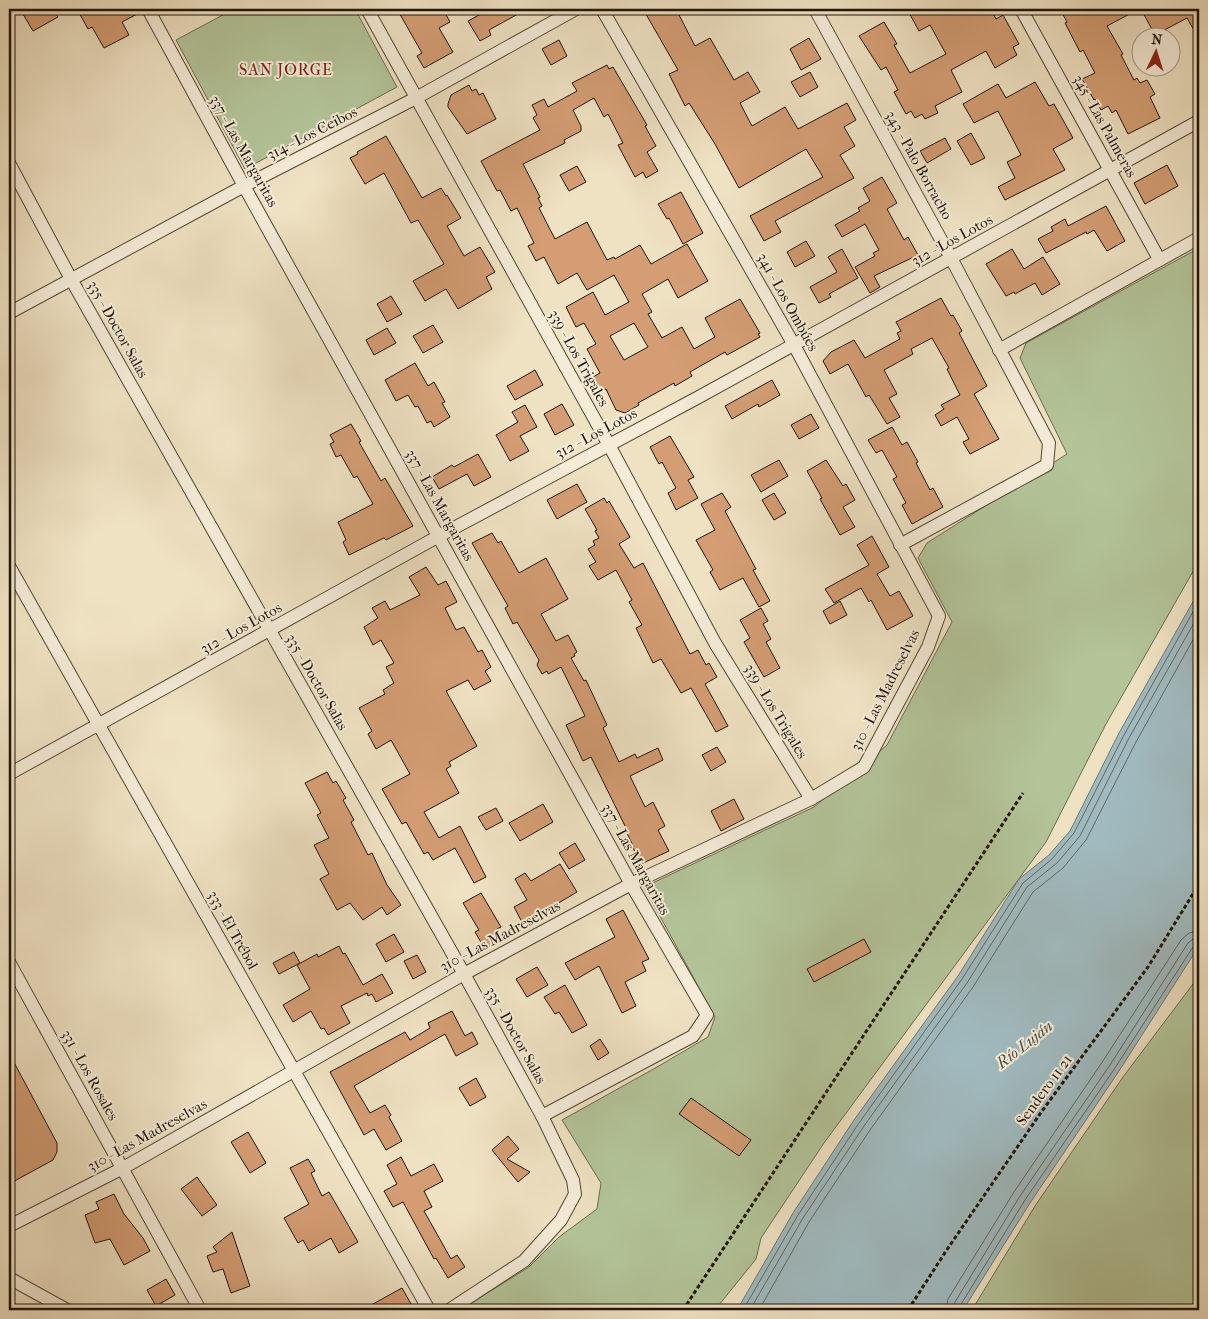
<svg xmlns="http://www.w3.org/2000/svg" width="1208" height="1319" viewBox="0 0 1208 1319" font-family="'IM FELL French Canon',serif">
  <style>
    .green { fill: #b3c499; stroke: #696c52 }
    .water { fill: #a0babf; stroke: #6c7877 }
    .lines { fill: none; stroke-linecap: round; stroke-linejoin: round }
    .shore { stroke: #606764; stroke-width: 1 }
    .building { fill: #d49d74; stroke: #1f140a; fill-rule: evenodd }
    .minor-casing { stroke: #534838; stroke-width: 14 }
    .path { stroke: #1f140a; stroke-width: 3; stroke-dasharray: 4 2.5; stroke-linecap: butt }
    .minor { stroke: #f5ecd8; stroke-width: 12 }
    .labels { text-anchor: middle; stroke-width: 4; stroke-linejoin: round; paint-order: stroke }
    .street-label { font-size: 15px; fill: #1f140a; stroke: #f5ecd8 }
    .neighbourhood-label { font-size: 16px; letter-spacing: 1px; fill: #7a1f14; stroke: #f5ecd8 }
    .water-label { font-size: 16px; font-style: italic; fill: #4c4e49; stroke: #f5ecd8 }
  </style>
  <rect width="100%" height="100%" fill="#efe2c3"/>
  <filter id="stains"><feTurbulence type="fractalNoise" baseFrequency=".004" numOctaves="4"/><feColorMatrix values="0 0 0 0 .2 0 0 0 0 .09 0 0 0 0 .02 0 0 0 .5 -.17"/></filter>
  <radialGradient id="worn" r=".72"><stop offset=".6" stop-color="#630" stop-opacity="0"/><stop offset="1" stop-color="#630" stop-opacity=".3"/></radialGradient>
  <g class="green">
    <polygon points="234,9 355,9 397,87 245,169 176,40"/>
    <polygon points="1199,248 1199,561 1106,724 1046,842 824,1143 761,1238 756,1259 715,1310 460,1310 529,1267 559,1237 597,1209 601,1183 562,1120 657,1067 708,1037 715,1017 644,887 814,807 887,745 952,622 918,558 927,543 1067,454 1020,358 1026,343"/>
    <polygon points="1199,976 1199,1310 972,1310 1035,1206 1123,1077"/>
  </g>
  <polygon class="water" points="1199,591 1199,943 1197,949 1119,1071 1030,1203 963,1310 737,1310 793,1213 854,1120 958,976 1019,879 1049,855 1070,831 1119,733"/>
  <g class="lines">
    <g class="shore">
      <polyline points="743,1310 798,1215 859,1123 962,979 1023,883 1052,859 1074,833 1124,735 1199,601"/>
      <polyline points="750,1310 803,1218 864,1126 967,983 1027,887 1057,863 1080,836 1129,738 1199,614"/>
      <polyline points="759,1310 809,1222 870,1130 973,987 1033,892 1063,868 1086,840 1136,742 1199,629"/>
      <polyline points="946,1310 948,1299 1014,1192 1103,1061 1181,940 1189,933 1199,931"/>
      <polyline points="953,1310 955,1302 1020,1196 1110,1065 1188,943 1193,939 1199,938"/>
      <polyline points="959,1310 960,1306 1025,1200 1115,1068 1193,947 1199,945"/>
    </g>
  </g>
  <g class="building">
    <polygon points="20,9 53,9 58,17 33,31"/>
    <polygon points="77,9 140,9 141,12 122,22 129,35 104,48 92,27 88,29"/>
    <polygon points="397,9 443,9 450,22 439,28 453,52 424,68 417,56 422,53"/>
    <polygon points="490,9 527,9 489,30 491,35 480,41 468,21"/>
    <polygon points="643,9 676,9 695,46 710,38 734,80 748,72 760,92 740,103 752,126 785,107 798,129 847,103 856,120 844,127 855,146 840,155 854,178 775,221 781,232 764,241 750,216 823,177 806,149 739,188 715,144 689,103 685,106 669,74 678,70"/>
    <polygon points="907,9 991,9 996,19 1003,15 1019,44 1013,47 1017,55 995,68 986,51 951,70 962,92 935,106 938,113 925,119 922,114 915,118 911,111 906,114 894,92 898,90 886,67 881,70 859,36 884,22 897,44 894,45 910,73 946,54 930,25 919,31"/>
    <polygon points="1060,9 1139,9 1107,26 1123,54 1121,55 1134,80 1137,78 1140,83 1147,80 1155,94 1150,97 1160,118 1128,134 1116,110 1112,113 1108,106 1101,110 1095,99 1094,100 1082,79 1095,73 1083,50 1080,52 1065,23 1067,22"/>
    <polygon points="1141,9 1199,9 1199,39 1187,18 1155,35"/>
    <polygon points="809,38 821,59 801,70 790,49"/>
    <polygon points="559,40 567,56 551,65 542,49"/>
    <path d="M607,65l2,4 4,-2 34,58 -2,1 11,20 -9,6 11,19 -12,7 -3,-6 -8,5 -17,-32 5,-2 -15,-29 -4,3 -10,-19 -21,12 8,16v5l-17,9 1,3 -42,21 17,33 -2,1 4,8 -3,2 16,31 32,-17 20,38 7,-3 1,2 25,-14 11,19 36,-20 21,37 -30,17 -10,-19 -26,15 10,18 -4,2 14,24 20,-11 12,22 21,-12 -10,-19 35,-19 20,34 -2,1 2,3 -33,18 -2,-3 -35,20 2,4 -17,10 -1,-3 -36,20 1,2 -14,8 -9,-3 -10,-21 -5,2 -8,-14 7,-4 -13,-24 9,-5 -12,-21 -8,4 -10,-20 27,-15 12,23 24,-13 -15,-27 -27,15 -10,-17 -19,11 -14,-27 -8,4 -8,-15 6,-3 -17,-35 -6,3 -11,-21 -3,1 -16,-30 59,-31 -7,-12 4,-3 -5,-10 12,-6 4,8 29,-16 -5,-8zM634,323l14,24 -24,13 -14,-24z"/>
    <polygon points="810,72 818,87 800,97 791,82"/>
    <polygon points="1035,82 1049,106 1054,104 1073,138 1053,149 1065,170 1005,200 998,187 1015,178 1007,162 1021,155 998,111 974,123 963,104 998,84 1006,98"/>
    <polygon points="469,85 472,91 476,89 479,95 483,93 496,119 467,134 448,107 448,104 451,95"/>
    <polygon points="971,133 985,158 971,165 957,141"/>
    <polygon points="386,136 422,198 441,188 446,196 447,195 461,218 447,226 464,256 480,247 495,272 486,277 492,289 458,309 446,289 425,301 413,281 444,264 418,220 411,223 384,173 365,184 350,158 358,154 357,152"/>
    <polygon points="945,138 951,149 927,163 920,151"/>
    <polygon points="1167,165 1178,186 1145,204 1134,183"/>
    <polygon points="577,166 586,182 569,191 560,175"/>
    <polygon points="882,177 897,203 887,209 904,240 908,237 918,255 874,276 880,287 870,293 855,267 875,256 873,253 879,250 865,224 842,237 835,225 860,211 858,208 870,201 863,188"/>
    <polygon points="681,192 703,233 683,244 669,218 667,219 658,204"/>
    <polygon points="1106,206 1125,241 1107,251 1094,230 1087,234 1086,232 1046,253 1038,239 1053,231 1051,227 1065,219 1068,226"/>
    <polygon points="806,241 815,256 795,267 787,252"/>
    <polygon points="842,249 858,278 829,294 831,297 819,303 810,287 837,272 828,257"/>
    <polygon points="1012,249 1024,269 1043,257 1060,284 1042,295 1035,283 1015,294 1014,292 1006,296 986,264"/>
    <polygon points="391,296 402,314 387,322 377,304"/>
    <polygon points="941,298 951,316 953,315 962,331 959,333 987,386 974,394 999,439 970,454 963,442 969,439 957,417 941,426 935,415 944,409 941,405 960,395 947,369 949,368 932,338 911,349 913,354 884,370 897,394 889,398 900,417 887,424 869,395 866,397 848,364 830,374 823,361 831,352 854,340 865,358 900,339 897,333 901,331 896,322"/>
    <polygon points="433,325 443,342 423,353 413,336"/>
    <polygon points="387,328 396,343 374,355 366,340"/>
    <polygon points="415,363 428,386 434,382 445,402 442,403 450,417 434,427 431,421 427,423 418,406 415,407 408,395 396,401 385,380"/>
    <polygon points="535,370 543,385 515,400 507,386"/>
    <polygon points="772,380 780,395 759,407 758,404 732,419 725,406"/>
    <polygon points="562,404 574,425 555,435 544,414"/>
    <polygon points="525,405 537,427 520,436 529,451 510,461 496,435 518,422 512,412"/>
    <polygon points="811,414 819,428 799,439 791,425"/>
    <polygon points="351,424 361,441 359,442 381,481 385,478 413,526 386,540 384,538 349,555 343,542 346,540 338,522 373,504 357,476 354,478 341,455 336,457 330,444 334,442 330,435"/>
    <polygon points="892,427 902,445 907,442 918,462 916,463 930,490 933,488 943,507 912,524 902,505 906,503 893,479 897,477 882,450 876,453 868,440"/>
    <polygon points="670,436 694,477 688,480 698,498 676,510 668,493 676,488 662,462 659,464 650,447"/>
    <polygon points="478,454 491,477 474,486 467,474 439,489 432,477 452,465 454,467"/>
    <polygon points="779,460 788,476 761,492 751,475"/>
    <polygon points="826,460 843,486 846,484 855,500 843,507 855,527 840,535 820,499 822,498 807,471"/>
    <polygon points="577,484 587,502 557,519 547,500"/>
    <polygon points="722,493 731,507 725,511 756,569 753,570 770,601 759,607 743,578 720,590 710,572 713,570 696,540 715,530 701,504"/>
    <polygon points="774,493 786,513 774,520 762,500"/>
    <polygon points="604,498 607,503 609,501 630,537 619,544 634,568 643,563 690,654 698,650 706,665 709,663 717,677 705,684 728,726 716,732 691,688 681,693 661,659 653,663 636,628 642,625 629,602 632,600 616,570 598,580 589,566 596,562 588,549 595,545 593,541 599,538 595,531 597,530 585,509"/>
    <polygon points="492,533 498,543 501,541 519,573 546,558 568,599 541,614 556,641 568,635 577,652 574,654 575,656 571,658 584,681 586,680 607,725 603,728 619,762 635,754 637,758 658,748 663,760 630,776 645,807 653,802 665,826 658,830 669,851 641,864 632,846 633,846 627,833 628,832 591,757 583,761 566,725 585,716 561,667 548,674 547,671 542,674 537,665 539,660 517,622 513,624 505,608 508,606 472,543"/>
    <polygon points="872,536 889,567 877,574 890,596 899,591 913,616 887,630 871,600 869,602 861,588 834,603 825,589 869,565 857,545"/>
    <polygon points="426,567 438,585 446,581 457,602 445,608 456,630 464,627 478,652 482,650 491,667 485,671 491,681 474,690 468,680 446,691 477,746 449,762 451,766 446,769 459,793 424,812 439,838 460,826 486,877 474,883 455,848 433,860 428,852 424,854 406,822 402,824 382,789 410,774 391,740 376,749 368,734 372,731 359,708 385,694 383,690 394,683 386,667 394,663 382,642 381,640 373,645 364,627 378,618 372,608 385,601 390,610 420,595 409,577"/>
    <polygon points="840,601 847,615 830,624 823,611"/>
    <polygon points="761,608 768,621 763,624 771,639 766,642 780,668 764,677 744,642 750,638 740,620"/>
    <polygon points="717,747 726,762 711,771 702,755"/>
    <polygon points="327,772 333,783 336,781 346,798 343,800 354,820 351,822 368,855 372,853 387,885 401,905 387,915 382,907 363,920 350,903 337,910 320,879 329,874 314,845 329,838 317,815 321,813 305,783"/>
    <polygon points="734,799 744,819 721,831 711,811"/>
    <polygon points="543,804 553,822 520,841 509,823"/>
    <polygon points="496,808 503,821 486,830 478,817"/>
    <polygon points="575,843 585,860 569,869 559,853"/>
    <polygon points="560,864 577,892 523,924 514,907 527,900 515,879 525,873 531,881"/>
    <polygon points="481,893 501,927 497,929 502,939 485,949 475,932 479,930 463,903"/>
    <polygon points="623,910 649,959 642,962 646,971 625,982 636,1006 622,1013 599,966 575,980 565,963 615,937 606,919"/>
    <polygon points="394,934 404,952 386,962 376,944"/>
    <polygon points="864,939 871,952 814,982 807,969"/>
    <polygon points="339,946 343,954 345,953 363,985 382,974 393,993 376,1002 372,994 368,996 367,993 341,1006 350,1023 328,1035 324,1028 321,1029 311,1011 293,1022 283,1005 310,989 297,965 317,954 318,957"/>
    <polygon points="294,952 300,963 279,974 273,963"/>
    <polygon points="417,955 426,972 413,979 404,961"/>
    <polygon points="537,967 548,985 527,997 516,979"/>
    <polygon points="565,985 587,1025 572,1033 559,1012 555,1014 544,997"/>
    <polygon points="452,1011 465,1036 472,1032 478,1044 456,1056 445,1034 354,1086 370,1113 385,1105 391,1115 389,1117 402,1141 386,1150 374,1129 364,1135 330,1072 405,1032 410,1040 430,1028 428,1023"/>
    <polygon points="600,1039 609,1053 598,1060 590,1046"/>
    <polygon points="9,1053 57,1143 57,1152 53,1160 9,1184"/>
    <polygon points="476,1078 486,1097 470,1106 459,1088"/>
    <polygon points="691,1098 751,1140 739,1156 679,1114"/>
    <polygon points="248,1132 266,1163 250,1173 231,1142"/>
    <polygon points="508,1136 519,1149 507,1159 530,1172 518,1182 492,1150"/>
    <polygon points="401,1157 411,1176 434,1164 443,1181 424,1191 432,1207 424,1211 451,1259 457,1255 465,1267 448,1278 436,1258 434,1259 403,1202 393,1207 384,1191 397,1184 387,1165"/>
    <polygon points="308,1159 315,1171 311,1173 322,1196 329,1192 358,1242 339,1253 331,1238 309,1251 303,1240 298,1243 284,1218 309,1204 290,1168"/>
    <polygon points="197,1177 217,1205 202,1216 181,1189"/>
    <polygon points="114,1194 124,1214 143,1238 150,1251 124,1265 110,1239 95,1243 85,1215 99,1209 96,1202"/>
    <polygon points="232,1232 250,1286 231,1293 223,1269 213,1272 207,1256 217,1252 213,1247"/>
    <polygon points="166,1279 175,1295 156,1306 147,1290"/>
    <polygon points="402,1288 411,1304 400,1310 362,1310"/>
  </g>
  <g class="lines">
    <defs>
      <g id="minor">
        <polyline points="148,9 244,186 631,884 707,1015 693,1036 542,1116"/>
        <polyline points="367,9 609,445 715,643 811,799"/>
        <polyline points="815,9 951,258 1049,443 1047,465 900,545"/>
        <polyline points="1021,9 1159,259"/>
        <polyline points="9,163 71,279 464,974 542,1116 573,1180 575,1194 561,1220 524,1261 449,1310"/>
        <polyline points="9,313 244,186 416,98 576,9"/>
        <polyline points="999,350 1199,238"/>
        <polyline points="9,566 429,1310"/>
        <polyline points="9,774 439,536 697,398 1199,121"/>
        <polyline points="9,962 200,1310"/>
        <polyline points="9,1226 123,1168 464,974 631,884 811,799 864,767 928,647 939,616 794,345 602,9"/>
        <polyline points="9,1278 67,1310"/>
      </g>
    </defs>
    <use href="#minor" class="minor-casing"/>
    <g class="path">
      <polyline points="683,1310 1023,793"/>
      <polyline points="908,1310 946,1251 1042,1111 1148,967 1199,884"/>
    </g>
    <use href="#minor" class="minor"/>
  </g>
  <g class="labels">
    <g class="street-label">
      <text transform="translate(1105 126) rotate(61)" y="5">345 - Las Palmeras</text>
      <text transform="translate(312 133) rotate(-27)" y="5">314 - Los Ceibos</text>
      <text transform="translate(244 151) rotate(61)" y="5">337 - Las Margaritas</text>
      <text transform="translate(919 165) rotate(61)" y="5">343 - Palo Borracho</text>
      <text transform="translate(952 240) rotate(-29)" y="5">312 - Los Lotos</text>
      <text transform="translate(788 302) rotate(61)" y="5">341 - Los Ombúes</text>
      <text transform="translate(118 329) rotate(61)" y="5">335 - Doctor Salas</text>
      <text transform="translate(579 358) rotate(61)" y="5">339 - Los Trigales</text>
      <text transform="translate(596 433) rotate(-28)" y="5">312 - Los Lotos</text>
      <text transform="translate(440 505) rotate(61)" y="5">337 - Las Margaritas</text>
      <text transform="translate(241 628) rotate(-29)" y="5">312 - Los Lotos</text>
      <text transform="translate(317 682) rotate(60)" y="5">335 - Doctor Salas</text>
      <text transform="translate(885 690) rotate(-63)" y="5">310 - Las Madreselvas</text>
      <text transform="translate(776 711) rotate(59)" y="5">339 - Los Trigales</text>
      <text transform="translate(636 859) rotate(61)" y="5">337 - Las Margaritas</text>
      <text transform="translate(233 930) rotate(61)" y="5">333 - El Trébol</text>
      <text transform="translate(500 936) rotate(-28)" y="5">310 - Las Madreselvas</text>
      <text transform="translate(516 1035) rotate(61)" y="5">335 - Doctor Salas</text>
      <text transform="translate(90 1075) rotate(61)" y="5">331 - Los Rosales</text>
      <text transform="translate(1044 1090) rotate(-54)" y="5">Sendero 11 21</text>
      <text transform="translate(147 1135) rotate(-29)" y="5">310 - Las Madreselvas</text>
    </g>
    <g class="neighbourhood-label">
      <text x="286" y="75">SAN JORGE</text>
    </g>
    <g class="water-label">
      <text transform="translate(1024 1044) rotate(-38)" y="6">Río Luján</text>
    </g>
  </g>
  <rect width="1208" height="1319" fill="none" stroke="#efe2c3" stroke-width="30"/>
  <rect x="10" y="10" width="1188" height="1299" fill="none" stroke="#1f140a" stroke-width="2.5"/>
  <rect x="15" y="15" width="1178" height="1289" fill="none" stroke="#1f140a"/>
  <g transform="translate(1156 52) rotate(4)"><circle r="24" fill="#f5ecd8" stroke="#9f9686"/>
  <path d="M0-4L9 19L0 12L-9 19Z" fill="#8f2418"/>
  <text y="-8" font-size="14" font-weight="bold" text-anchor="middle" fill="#1f140a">N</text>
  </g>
  <rect width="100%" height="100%" filter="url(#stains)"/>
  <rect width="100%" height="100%" fill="url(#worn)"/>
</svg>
